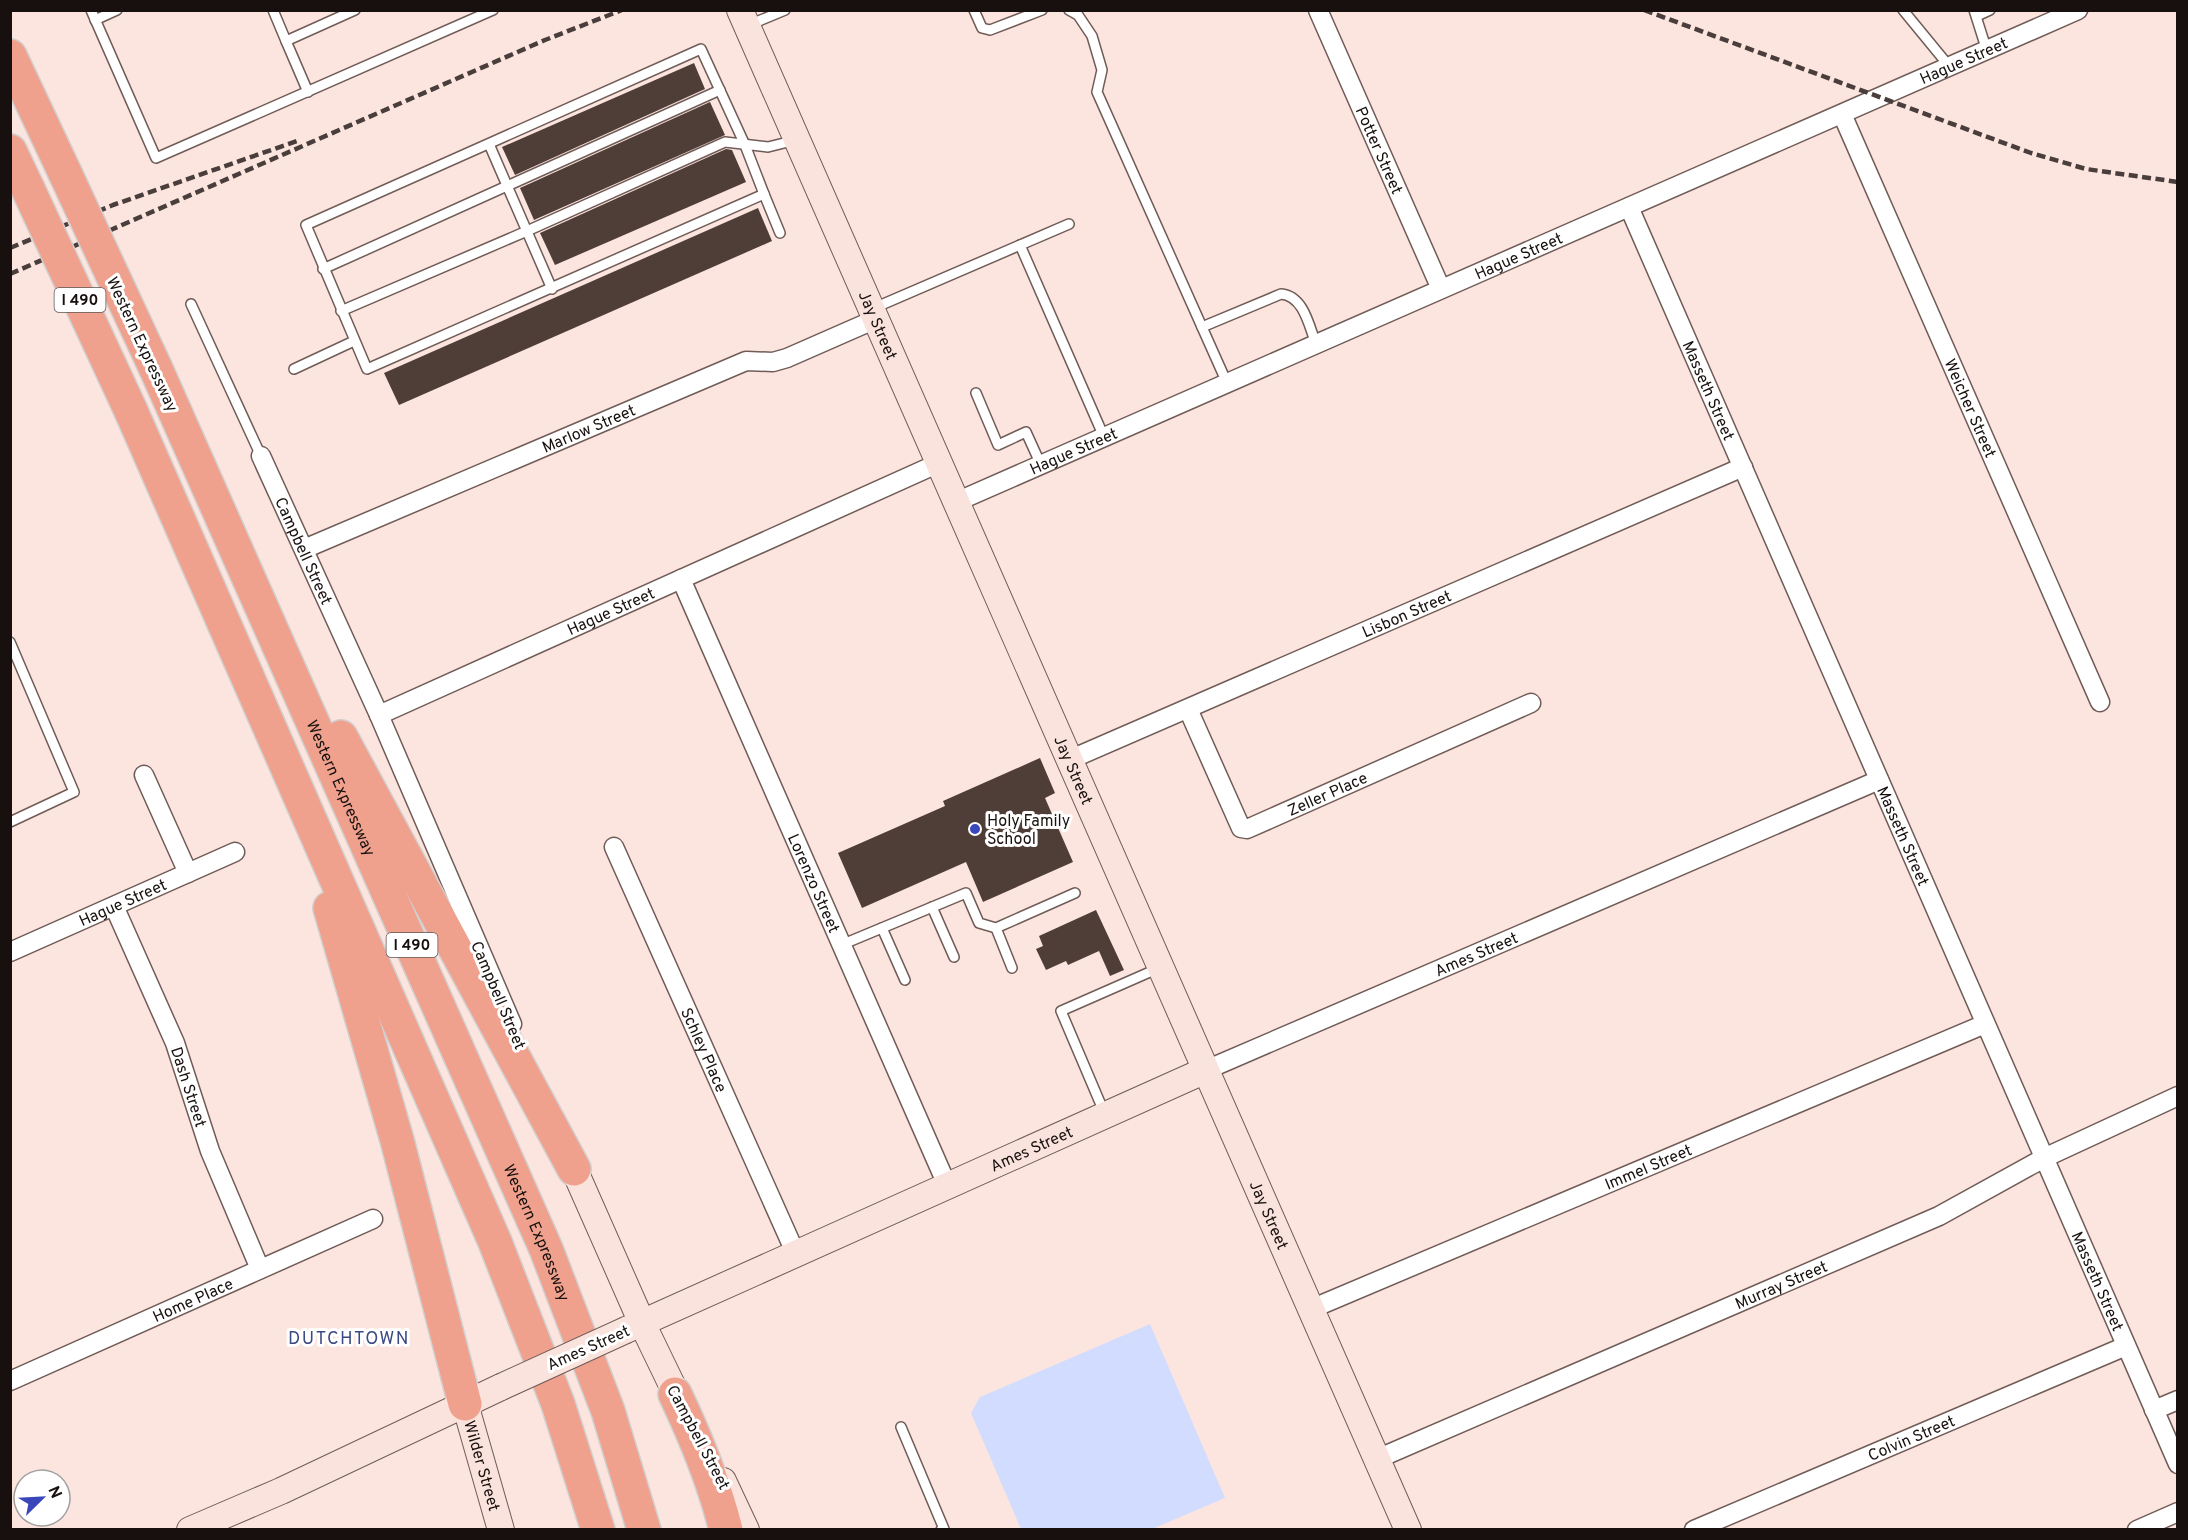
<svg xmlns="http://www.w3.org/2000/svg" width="2188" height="1540" viewBox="0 0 2188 1540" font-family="Overpass,sans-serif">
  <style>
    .green { fill: #d2dcfe }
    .building { fill: #4f3d38 }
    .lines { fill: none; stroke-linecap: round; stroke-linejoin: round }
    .lane-casing { stroke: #705c57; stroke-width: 12 }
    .street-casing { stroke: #705c57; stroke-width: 21 }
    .secondary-casing { stroke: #705c57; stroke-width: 28 }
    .highway-casing { stroke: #d1cfcf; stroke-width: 36 }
    .lane { stroke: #fff; stroke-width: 9 }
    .street { stroke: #fff; stroke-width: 18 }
    .secondary { stroke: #fae3dd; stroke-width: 26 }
    .highway { stroke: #f0a18d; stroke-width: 33 }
    .rail { stroke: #493e3b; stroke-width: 4.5; stroke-dasharray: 9 4.5; stroke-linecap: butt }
    .secondary-bridge-casing { stroke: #705c57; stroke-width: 28; stroke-linecap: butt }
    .highway-bridge-casing { stroke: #d1cfcf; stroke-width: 36; stroke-linecap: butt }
    .secondary-bridge { stroke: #fae3dd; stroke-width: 26 }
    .highway-bridge { stroke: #f0a18d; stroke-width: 33 }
    .poi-dot { fill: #3947ba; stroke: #fff; stroke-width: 2 }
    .labels { text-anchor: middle; stroke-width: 6; stroke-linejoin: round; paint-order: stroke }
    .shield { fill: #fff; stroke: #5d5856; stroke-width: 1.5 }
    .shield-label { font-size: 15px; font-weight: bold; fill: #17100e }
    .street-label { font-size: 16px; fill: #17100e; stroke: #fff }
    .poi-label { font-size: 16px; fill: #17100e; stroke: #fff; text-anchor: start }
    .neighbourhood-label { font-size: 18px; letter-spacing: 1.5px; fill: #3b4984; stroke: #fff }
  </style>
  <rect width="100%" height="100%" fill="#fde5df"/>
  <polygon class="green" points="1150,1324 1225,1498 1152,1529 1021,1529 971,1413 980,1397"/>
  <g class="building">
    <polygon points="694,63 705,89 515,175 502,147"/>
    <polygon points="710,102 725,135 534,220 520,188"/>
    <polygon points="726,149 732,150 746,182 555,265 540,233"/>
    <polygon points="758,208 772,241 399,405 384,373"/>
    <polygon points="1040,758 1055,793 1045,798 1073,862 983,902 966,862 862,908 838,853 945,806 943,801"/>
    <polygon points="1096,910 1124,970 1110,976 1099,951 1068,965 1066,961 1046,970 1036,949 1043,946 1039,936"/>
  </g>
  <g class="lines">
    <defs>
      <g id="lane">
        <polyline points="91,10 156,158 493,10"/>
        <polyline points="273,10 286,41 355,10"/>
        <polyline points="974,10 982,28 990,30 1042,10"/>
        <polyline points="1069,10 1078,15 1092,36 1102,70 1097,92 1227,383"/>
        <polyline points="1903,10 1949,66"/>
        <polyline points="1974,10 1987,51"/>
        <polyline points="1977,16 1990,10"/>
        <polyline points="95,20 117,10"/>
        <polyline points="749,25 785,10"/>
        <polyline points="286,41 308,92"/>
        <polygon points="701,49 745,145 764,194 367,369 306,225"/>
        <polyline points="489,144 552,289"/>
        <polyline points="764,194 780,233"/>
        <polyline points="1020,245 1104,437"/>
        <polyline points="323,269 720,90"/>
        <polyline points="191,304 261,456"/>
        <polyline points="874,308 1069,224"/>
        <polyline points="341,311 527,231 725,142 768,147 796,140"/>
        <path d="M1202,327l79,-33c23,2 28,32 35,50"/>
        <polyline points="294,369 354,341"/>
        <polyline points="976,393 998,445 1026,432 1041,465"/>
        <polyline points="10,642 74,792 10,822"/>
        <polyline points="932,907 954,957"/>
        <polyline points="882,928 905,980"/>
        <polyline points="996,928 1012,968"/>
        <polyline points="841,945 966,893 979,923 996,928 1075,893"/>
        <polyline points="1104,1112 1061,1011 1159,968"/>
        <polyline points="901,1427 944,1529 941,1530"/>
      </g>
      <g id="street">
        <path id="s1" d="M1318,10l123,279"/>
        <path id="s2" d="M1842,114l258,588"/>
        <path id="s3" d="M1629,207l549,1257"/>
        <path id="s4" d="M261,456l118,259 133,309"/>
        <path id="s5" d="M956,502l1122,-492"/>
        <path id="s6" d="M304,549l442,-188 27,1 14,-4 89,-39"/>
        <path id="s7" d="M681,579l266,606"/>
        <path id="s8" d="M1188,709l53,119 6,1 284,-126"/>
        <path id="s9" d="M379,715l560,-252"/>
        <path id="s10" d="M1069,760l674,-293"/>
        <polyline points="144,775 188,873"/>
        <path id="s11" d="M614,847l181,405"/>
        <path id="s12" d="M114,906l61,137 35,108 50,118"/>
        <path id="s13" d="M10,952l225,-100"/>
        <path id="s14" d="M1206,1070l673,-290"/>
        <path id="s15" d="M1311,1309l674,-285"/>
        <path id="s16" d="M10,1381l363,-162"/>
        <polyline points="2154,1410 2178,1400"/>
        <path id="s17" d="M1377,1459l562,-243 105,-58 134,-62"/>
        <path id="s18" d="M1694,1530l432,-184"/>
        <polyline points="2137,1530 2178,1512"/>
      </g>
      <g id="secondary">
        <path id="s19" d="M740,10l668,1520"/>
        <polyline points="574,1169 642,1323 684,1410"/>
        <path id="s20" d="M626,1330l580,-260"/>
        <path id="s21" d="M465,1404l36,126"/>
        <polyline points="723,1481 746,1530"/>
        <polyline points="190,1530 281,1491 501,1387"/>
      </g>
      <g id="highway">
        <polyline points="10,56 65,173"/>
        <polyline points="10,151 28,189"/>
        <path id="s22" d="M156,369l390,880 62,162 36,119"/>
        <polyline points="131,411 495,1242 558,1404 598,1530"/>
        <polyline points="341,737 574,1169"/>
        <polyline points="330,908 397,1140 465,1404"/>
        <path d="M675,1394c21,44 39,88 51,136"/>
      </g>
    </defs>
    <use href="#lane" class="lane-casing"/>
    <use href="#street" class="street-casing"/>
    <use href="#secondary" class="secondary-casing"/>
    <use href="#highway" class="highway-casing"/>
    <use href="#lane" class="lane"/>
    <use href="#street" class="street"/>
    <use href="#secondary" class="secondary"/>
    <use href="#highway" class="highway"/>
    <g class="rail">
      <polyline points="1644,10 2031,153 2086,169 2178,182"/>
      <polyline points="10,248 113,205 297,141"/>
      <polyline points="10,274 545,40 622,10"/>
    </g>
    <defs>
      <polyline id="secondary-bridge" points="501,1387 626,1330"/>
      <g id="highway-bridge">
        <polyline points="65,173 156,369"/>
        <polyline points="28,189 131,411"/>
      </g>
    </defs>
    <use href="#secondary-bridge" class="secondary-bridge-casing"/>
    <use href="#highway-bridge" class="highway-bridge-casing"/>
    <use href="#secondary-bridge" class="secondary-bridge"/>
    <use href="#highway-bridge" class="highway-bridge"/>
  </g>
  <circle class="poi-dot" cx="975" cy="829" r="6"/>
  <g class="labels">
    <g class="shield">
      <rect x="54.5" y="288" width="51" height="24" rx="4.5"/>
      <rect x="386.5" y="933" width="51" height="24" rx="4.5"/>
    </g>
    <g class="shield-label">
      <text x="80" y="305">I 490</text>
      <text x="412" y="950">I 490</text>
    </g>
    <g class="street-label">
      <text dy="6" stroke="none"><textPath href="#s5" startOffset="1100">Hague Street</textPath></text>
      <text dy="6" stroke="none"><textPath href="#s1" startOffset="153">Potter Street</textPath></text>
      <text dy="6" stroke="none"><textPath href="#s5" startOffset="614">Hague Street</textPath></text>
      <text dy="6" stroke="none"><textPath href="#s19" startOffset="344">Jay Street</textPath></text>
      <text transform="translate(143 344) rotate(65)" y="6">Western Expressway</text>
      <text dy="6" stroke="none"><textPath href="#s3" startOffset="200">Masseth Street</textPath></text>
      <text dy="6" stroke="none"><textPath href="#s2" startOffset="321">Weicher Street</textPath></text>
      <text dy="6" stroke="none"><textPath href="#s6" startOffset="309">Marlow Street</textPath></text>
      <text dy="6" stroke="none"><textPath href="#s5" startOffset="128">Hague Street</textPath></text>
      <text dy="6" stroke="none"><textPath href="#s4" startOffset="104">Campbell Street</textPath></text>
      <text dy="6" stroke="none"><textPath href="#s9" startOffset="254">Hague Street</textPath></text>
      <text dy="6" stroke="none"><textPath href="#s10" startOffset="368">Lisbon Street</textPath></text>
      <text dy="6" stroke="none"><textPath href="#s19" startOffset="830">Jay Street</textPath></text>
      <text dy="6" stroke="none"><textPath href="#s22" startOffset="458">Western Expressway</textPath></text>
      <text dy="6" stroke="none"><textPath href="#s8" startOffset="224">Zeller Place</textPath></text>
      <text dy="6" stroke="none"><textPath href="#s3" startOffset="686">Masseth Street</textPath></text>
      <text dy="6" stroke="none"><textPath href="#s7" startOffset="332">Lorenzo Street</textPath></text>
      <text dy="6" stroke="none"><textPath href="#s13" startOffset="123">Hague Street</textPath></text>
      <text dy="6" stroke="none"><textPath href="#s14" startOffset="294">Ames Street</textPath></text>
      <text transform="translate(499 995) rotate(67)" y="6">Campbell Street</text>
      <text dy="6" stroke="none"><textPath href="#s11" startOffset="222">Schley Place</textPath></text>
      <text dy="6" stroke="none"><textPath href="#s12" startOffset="196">Dash Street</textPath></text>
      <text dy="6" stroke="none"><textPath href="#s20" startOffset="444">Ames Street</textPath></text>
      <text dy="6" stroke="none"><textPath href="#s15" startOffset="366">Immel Street</textPath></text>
      <text dy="6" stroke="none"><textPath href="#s19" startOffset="1316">Jay Street</textPath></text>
      <text dy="6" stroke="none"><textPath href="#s22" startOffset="944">Western Expressway</textPath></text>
      <text dy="6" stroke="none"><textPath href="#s3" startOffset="1172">Masseth Street</textPath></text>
      <text dy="6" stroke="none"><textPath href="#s17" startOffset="440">Murray Street</textPath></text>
      <text dy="6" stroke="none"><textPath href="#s16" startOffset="200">Home Place</textPath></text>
      <text transform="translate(588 1347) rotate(-24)" y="6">Ames Street</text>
      <text transform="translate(699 1437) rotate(62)" y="6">Campbell Street</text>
      <text dy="6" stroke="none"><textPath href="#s18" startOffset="236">Colvin Street</textPath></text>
      <text dy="6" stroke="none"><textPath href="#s21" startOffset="64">Wilder Street</textPath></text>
    </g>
    <g class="poi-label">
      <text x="987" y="826">Holy Family<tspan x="987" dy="18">School</tspan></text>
    </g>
    <g class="neighbourhood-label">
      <text x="349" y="1344">DUTCHTOWN</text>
    </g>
  </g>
  <rect width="2188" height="1540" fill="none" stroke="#17100e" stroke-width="24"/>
  <g transform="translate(42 1498) rotate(66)"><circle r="28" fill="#ffffff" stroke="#a29f9f" stroke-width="1.5"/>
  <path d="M0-4.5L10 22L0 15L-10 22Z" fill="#3947ba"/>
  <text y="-9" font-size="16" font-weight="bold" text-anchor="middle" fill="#17100e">N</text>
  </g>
</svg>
